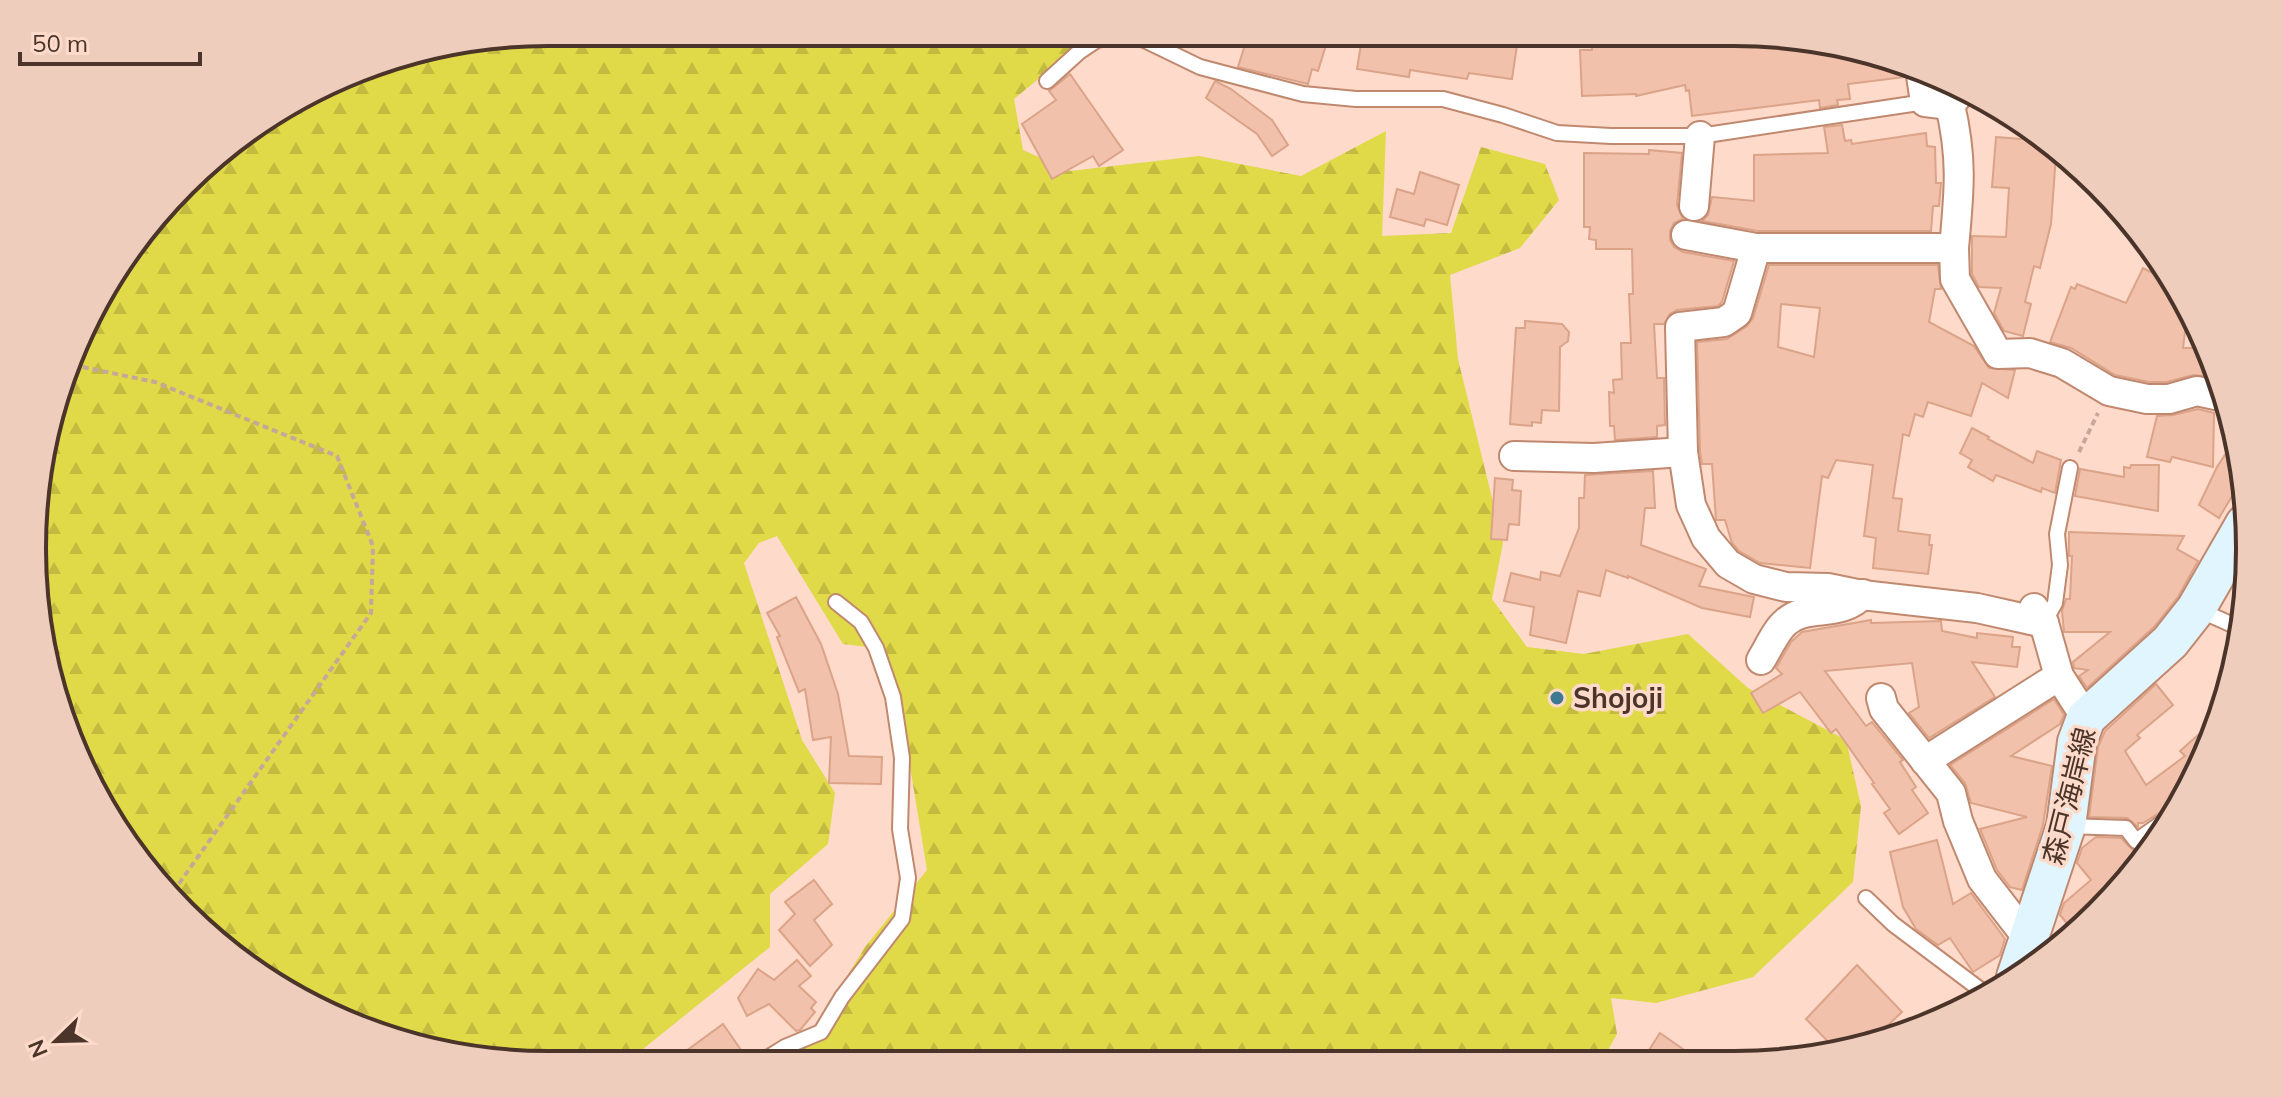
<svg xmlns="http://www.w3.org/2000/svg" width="2282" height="1097" viewBox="0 0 2282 1097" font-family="Mulish,'Noto Sans JP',sans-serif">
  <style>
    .forest { fill: url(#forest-firs) }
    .building { fill: #f2c1ab; stroke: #dba388; stroke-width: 2; fill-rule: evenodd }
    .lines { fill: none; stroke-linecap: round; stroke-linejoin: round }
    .service-casing { stroke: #c0896f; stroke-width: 18 }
    .minor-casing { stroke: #c0896f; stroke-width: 32 }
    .secondary-casing { stroke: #c0896f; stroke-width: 42 }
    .path { stroke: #c6a798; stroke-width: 4; stroke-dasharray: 6 4; stroke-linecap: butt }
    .service { stroke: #fff; stroke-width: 14 }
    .minor { stroke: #fff; stroke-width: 28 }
    .secondary { stroke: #e1f5fe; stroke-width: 38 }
    .poi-dot { fill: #3e7991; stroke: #fddac9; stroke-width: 3 }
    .labels { text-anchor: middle; stroke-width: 7; stroke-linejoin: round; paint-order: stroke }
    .poi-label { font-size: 28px; font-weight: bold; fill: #4b3429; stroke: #fddac9; text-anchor: start }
    .street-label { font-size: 28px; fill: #4b3429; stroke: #fddac9 }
    .rim { fill: none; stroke: #4b3429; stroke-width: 4 }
  </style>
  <defs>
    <pattern id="forest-firs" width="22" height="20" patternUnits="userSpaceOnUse" patternTransform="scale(2)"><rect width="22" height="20" fill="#e0d948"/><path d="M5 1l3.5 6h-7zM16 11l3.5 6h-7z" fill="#c2bb3f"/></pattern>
  </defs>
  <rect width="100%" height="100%" fill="#fddac9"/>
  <polygon class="forest" points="549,32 1113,32 1095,33 1014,99 1023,150 1070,171 1199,156 1301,176 1386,131 1382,236 1451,233 1481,147 1545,164 1559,200 1520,248 1450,275 1458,359 1503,543 1492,599 1527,647 1584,654 1688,634 1748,688 1846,740 1861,806 1853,882 1753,977 1656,1003 1611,998 1617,1034 1602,1061 793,1064 865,947 927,870 899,699 885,649 843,644 777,536 759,543 744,563 802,740 835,793 828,844 770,894 770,947 633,1057 598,1065 548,1065 350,1026 208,937 85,777 36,616 42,447 101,290 234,139 382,60"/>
  <g class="building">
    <polygon points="1249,32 1330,32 1318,71 1312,69 1308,84 1238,67"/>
    <polygon points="1363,32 1519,32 1512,79 1469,73 1467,79 1410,70 1409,77 1357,69"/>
    <polygon points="1672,32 1734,32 1904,66 1904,77 1848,84 1850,99 1837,100 1838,105 1820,108 1819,100 1692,116 1689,90 1686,91 1685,85 1636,96 1636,94 1582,96 1580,50 1592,50 1592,45 1619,44"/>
    <polygon points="1070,74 1123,150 1099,166 1093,156 1052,179 1022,124 1056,100 1049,91"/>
    <polygon points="1215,81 1231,89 1272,120 1288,145 1272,156 1257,134 1206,98"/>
    <polygon points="1842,125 1845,141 1851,140 1852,144 1926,133 1927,146 1935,147 1936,183 1941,183 1939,206 1933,206 1931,231 1758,231 1702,221 1708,215 1712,197 1754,201 1754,155 1828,153 1824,127"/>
    <polygon points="1996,137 2034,140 2056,155 2051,224 2040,268 2034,266 2025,302 2031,304 2023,336 2004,331 1994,313 2001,288 1979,287 1972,274 1972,236 2006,237 2009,188 1992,187"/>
    <polygon points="1649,150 1682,153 1677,205 1683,219 1674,223 1670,231 1670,240 1674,247 1683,252 1734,261 1722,302 1718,306 1677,310 1670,314 1664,324 1654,324 1657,378 1664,378 1665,425 1657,426 1657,437 1615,440 1614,426 1610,426 1609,392 1614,393 1613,380 1622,379 1621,343 1631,343 1629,294 1633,294 1632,249 1596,249 1596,240 1589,239 1590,227 1584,227 1584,153 1649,154"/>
    <polygon points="1420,172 1459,185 1447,225 1426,219 1424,226 1390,217 1397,189 1414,194"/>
    <path d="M1769,265h169l3,24h-6l-6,33 45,24 15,22 26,2 -7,28 -26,-15 -11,33 -43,-14 -5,15 -8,-3 -6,22 -6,-2 -10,64 9,1 -4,32 32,4 -1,10h3l-4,29 -55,-6 3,-30 -12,-2 9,-71 -37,-5 -8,18 -6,-2 -12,92 -50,-5 -21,-12 -7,-8 -7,-23h-9l-4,-56h-10l-2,-13 -3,-109 30,-3 20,-13 6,-8zM1781,304l39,4 -6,49 -36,-10z"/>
    <polygon points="2143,268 2162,278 2187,315 2183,348 2209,348 2211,351 2214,377 2193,375 2167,382 2149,382 2115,375 2071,348 2050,342 2071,287 2075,289 2077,284 2126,303"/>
    <polygon points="1525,321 1562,324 1569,332 1568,341 1560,347 1559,411 1542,410 1541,423 1532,422 1532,426 1510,424 1516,328 1525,328"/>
    <polygon points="2198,409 2214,413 2213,467 2172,457 2170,462 2147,457 2157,416 2173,415"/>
    <polygon points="1972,428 1989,437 1988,439 2033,463 2037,451 2061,460 2055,493 2042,488 2041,492 1996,475 1993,481 1968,467 1972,460 1960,453"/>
    <polygon points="2230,447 2238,486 2219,518 2199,505 2217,467"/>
    <polygon points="2131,465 2159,465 2158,511 2075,496 2080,469 2124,477 2124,467 2130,468"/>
    <polygon points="1653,471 1655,508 1645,508 1641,545 1706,569 1699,586 1754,597 1750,617 1702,608 1628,576 1628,578 1606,570 1600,596 1578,591 1566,643 1530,635 1534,607 1504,601 1511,573 1540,580 1541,572 1560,576 1579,528 1579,498 1584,498 1585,475"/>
    <polygon points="1495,478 1513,480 1512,490 1521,491 1519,525 1509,524 1507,540 1491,539"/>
    <polygon points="2069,532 2184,536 2177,549 2198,561 2178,597 2154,627 2087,688 2079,676 2088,670 2074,668 2073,662 2110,632 2064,632 2062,611 2066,599 2070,599 2072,556 2069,556"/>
    <polygon points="796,597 821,644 838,694 849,756 882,757 881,784 829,783 831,737 813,740 805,689 799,692 777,637 780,636 767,613"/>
    <polygon points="1871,620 1871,623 1941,621 1942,631 1977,638 1977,633 2013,637 2012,647 2020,647 2017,667 1972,662 1995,697 1929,738 1909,713 1919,707 1912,663 1825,671 1866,726 1872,722 1903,760 1900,762 1916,787 1912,790 1928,813 1899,834 1884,813 1890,809 1872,784 1874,783 1836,729 1831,733 1800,692 1763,713 1751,693 1782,674 1776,668 1791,642 1802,632"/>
    <polygon points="2156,684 2173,705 2137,735 2140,738 2125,751 2146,785 2185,756 2180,751 2216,719 2210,747 2180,800 2143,823 2138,823 2138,827 2127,818 2089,817 2098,747 2105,731"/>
    <polygon points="2054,699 2064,715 2060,724 2011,756 2052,766 2043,825 2022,890 2010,887 1997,870 1980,829 2027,817 1971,803 1965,783 1950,765"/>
    <polygon points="2096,837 2121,838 2133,850 2141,850 2149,844 2152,849 2144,863 2074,932 2060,915 2064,903 2091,880 2077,863 2082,848"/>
    <polygon points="1937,840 1953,904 1971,893 2005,939 2000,955 1973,972 1950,938 1938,945 1916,929 1903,907 1890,852"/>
    <polygon points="814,880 832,904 814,920 832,945 810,966 779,930 795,914 785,902"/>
    <polygon points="797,960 811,976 799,986 816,1002 811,1008 815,1012 800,1030 796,1031 769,1004 747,1016 738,998 758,969 774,980"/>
    <polygon points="1857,965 1902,1012 1870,1042 1837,1051 1806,1019"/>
    <polygon points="723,1024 741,1050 720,1064 667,1065"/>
    <polygon points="1660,1033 1700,1061 1642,1061"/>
  </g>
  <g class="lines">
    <defs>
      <g id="service">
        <polyline points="1047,81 1079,52 1097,40 1118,34 1138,37 1200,67 1303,94 1356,99 1443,99 1503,115 1557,133 1611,136 1700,136 1925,102"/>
        <polyline points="2197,609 2235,626"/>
        <polyline points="2044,623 2055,603 2060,565 2057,534 2070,468"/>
        <polyline points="2067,826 2126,828 2136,841 2170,817"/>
        <polyline points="1866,898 1893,924 1986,994"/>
        <polyline points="758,1064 785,1047 821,1032 842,997 902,919 908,878 900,829 902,758 893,697 876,648 861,622 836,602"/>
      </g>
      <g id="minor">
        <polyline points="1920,69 1925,102 1950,105 1961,92"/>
        <path d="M1950,105c13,55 9,88 4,143"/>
        <polyline points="1694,206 1700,136"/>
        <polyline points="1686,235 1756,248 1954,248 1955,279 1998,354 2030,353 2062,363 2109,391 2147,399 2169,399 2197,391 2220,396"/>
        <polyline points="1756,248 1737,313 1724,322 1680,327 1683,452 1691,505 1706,538 1728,564 1754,579 1786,587 1828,588 1862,595 1977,608 2044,623"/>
        <polyline points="1514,456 1594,458 1683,452"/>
        <polyline points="2034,608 2044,623 2059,676 2086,718"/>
        <path d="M1761,660c7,-11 15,-30 25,-38 21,-19 54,-3 77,-28"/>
        <polyline points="1881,698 1884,709 1951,793 1958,821 1982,879 2029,940"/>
        <polyline points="1925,761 2059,676"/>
      </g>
      <polyline id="secondary" points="2016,977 2066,826 2077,742 2086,718 2170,642 2196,609 2245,524"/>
    </defs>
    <use href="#service" class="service-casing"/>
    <use href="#minor" class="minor-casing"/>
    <use href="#secondary" class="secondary-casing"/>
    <g class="path">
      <polyline points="73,365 155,382 337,456 373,546 371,613 173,892"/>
      <polyline points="2079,452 2098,413"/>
    </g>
    <use href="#service" class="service"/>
    <use href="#minor" class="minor"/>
    <use href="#secondary" class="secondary"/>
  </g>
  <circle class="poi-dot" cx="1557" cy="698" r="8"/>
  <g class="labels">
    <g class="poi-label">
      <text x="1573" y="708">Shojoji</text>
    </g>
    <g class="street-label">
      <text transform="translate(2069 796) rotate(-76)" y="10">森戸海岸線</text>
    </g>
  </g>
  <path d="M0 0H2282V1097H0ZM548 46H1734A502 502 0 0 1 2236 548V549A502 502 0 0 1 1734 1051H548A502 502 0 0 1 46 549V548A502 502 0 0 1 548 46Z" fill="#efcdbc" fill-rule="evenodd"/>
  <path class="rim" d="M548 46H1734A502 502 0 0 1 2236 548V549A502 502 0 0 1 1734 1051H548A502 502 0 0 1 46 549V548A502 502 0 0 1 548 46Z"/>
  <g transform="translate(56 1041) rotate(247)" stroke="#fddac9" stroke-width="6" paint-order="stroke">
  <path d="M0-6L14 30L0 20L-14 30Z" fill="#4b3429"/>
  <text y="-12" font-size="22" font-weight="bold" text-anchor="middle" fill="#4b3429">N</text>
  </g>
  <path d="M20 52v12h180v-12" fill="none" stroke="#4b3429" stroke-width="4"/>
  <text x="32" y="52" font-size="24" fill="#4b3429" stroke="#fddac9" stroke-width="6" paint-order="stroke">50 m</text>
</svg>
